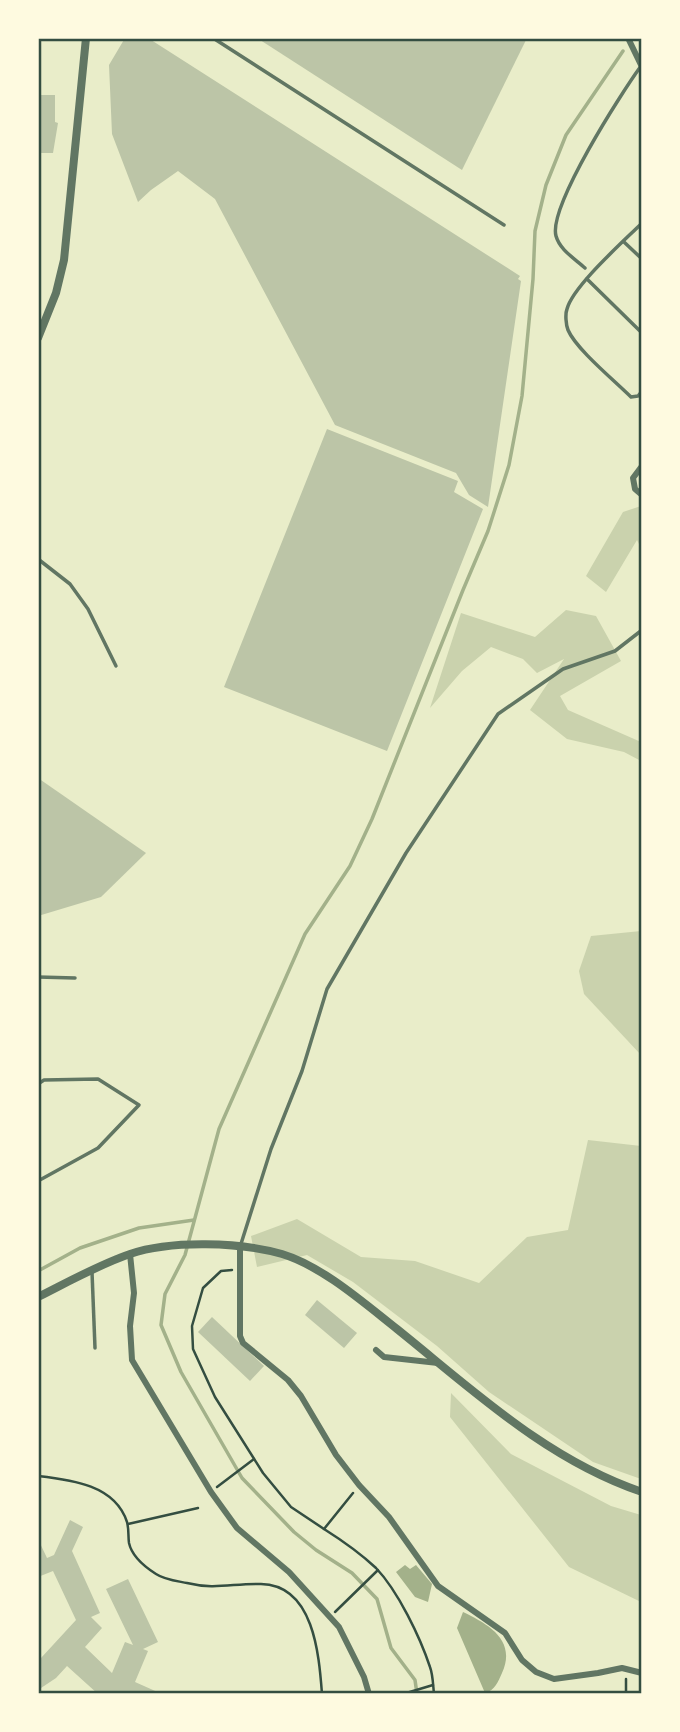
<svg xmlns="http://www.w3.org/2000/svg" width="680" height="1732" viewBox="0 0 680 1732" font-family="'Archivo Narrow',sans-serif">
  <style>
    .green { fill: #cad2ad }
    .water { fill: #a3b18a }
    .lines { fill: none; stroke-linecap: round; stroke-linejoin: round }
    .stream { stroke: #a3b18a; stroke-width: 3.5 }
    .building { fill: #bcc5a7 }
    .path { stroke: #344e41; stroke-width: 2.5 }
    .service { stroke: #617663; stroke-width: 3.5 }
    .minor { stroke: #617663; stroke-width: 6 }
    .tertiary { stroke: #617663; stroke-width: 8 }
    .neatline { fill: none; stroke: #344e41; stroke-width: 2.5 }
  </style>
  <rect width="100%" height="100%" fill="#e9edc9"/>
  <g class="green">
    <polygon points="641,506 641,548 637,540 606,592 586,576 623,512"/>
    <polygon points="566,610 596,616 621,661 560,696 568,710 641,742 641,761 624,752 567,739 530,710 564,659 537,673 523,659 491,647 462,671 430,708 461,613 535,637"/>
    <polygon points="641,931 642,931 641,1055 584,994 579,971 591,936"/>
    <polygon points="588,1140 641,1146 641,1479 593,1462 489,1392 437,1346 353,1282 307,1255 257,1267 251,1236 297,1219 361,1257 415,1261 479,1283 527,1237 568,1230"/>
    <polygon points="451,1393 511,1454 611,1506 641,1515 641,1602 569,1567 450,1417"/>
  </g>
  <g class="water">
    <polygon points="405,1565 410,1569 416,1565 432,1584 428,1602 415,1597 396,1572"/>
    <path d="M463,1612c25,12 54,28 39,61 -4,9 -7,17 -17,20l-28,-65z"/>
  </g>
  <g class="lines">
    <g class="stream">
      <polyline points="38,1271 80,1248 139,1228 194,1220"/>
      <polyline points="417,1694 415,1680 391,1648 377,1599 352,1573 316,1550 294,1532 242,1478 181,1372 161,1325 165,1294 185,1255 219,1129 305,934 350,866 372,819 463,590 488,531 509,465 522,396 533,279 535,231 546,185 566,135 623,51"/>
    </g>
  </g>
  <g class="building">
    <polygon points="125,38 148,38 520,276 518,279 521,281 488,507 469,495 456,473 335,425 215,199 178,171 151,190 138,202 112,134 109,65"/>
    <polygon points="257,38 527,38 462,170"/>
    <polygon points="38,95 55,95 55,122 58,123 53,153 38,153"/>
    <polygon points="327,429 458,481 454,492 483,509 387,751 224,687"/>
    <polygon points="38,778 146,853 101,897 38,916"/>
    <polygon points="317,1300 357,1333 344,1348 305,1315"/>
    <polygon points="212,1317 264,1366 250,1381 198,1332"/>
    <polygon points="70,1520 83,1527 72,1551 100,1613 91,1617 102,1628 85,1647 112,1673 125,1642 133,1645 106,1589 128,1579 158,1642 143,1649 148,1651 135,1682 162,1694 98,1694 67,1666 56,1678 38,1690 38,1655 41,1658 76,1620 53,1571 38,1577 38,1539 47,1558 54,1555"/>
  </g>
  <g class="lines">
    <g class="path">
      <polyline points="232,1270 221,1271 203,1288 192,1326 193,1349 215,1397 263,1473 291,1507 324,1529"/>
      <path d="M38,1476c34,4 77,9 89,46 2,7 1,14 2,21 3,14 16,24 27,31 9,6 21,7 31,9 28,7 47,0 74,1 53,1 58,71 61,110"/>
      <polyline points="217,1487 254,1459"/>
      <path d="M353,1493l-29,36c19,12 36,24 52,39 22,23 44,69 54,99 3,8 3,18 4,27"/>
      <polyline points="128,1524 198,1508"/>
      <polyline points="335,1612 378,1570"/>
      <polyline points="626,1679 626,1694"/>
      <polyline points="403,1694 433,1685"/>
    </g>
    <g class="service">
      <polyline points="213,38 504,225"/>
      <path d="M642,223c-18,18 -69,63 -75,86 -2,5 -1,16 1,21 8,19 47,51 63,67l7,-1 4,-5"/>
      <polyline points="624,242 642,259"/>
      <path d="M585,268c-11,-10 -25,-18 -29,-32 -8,-29 66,-144 85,-170"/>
      <polyline points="587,279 642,333"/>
      <polyline points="38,559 70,584 88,609 116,666"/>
      <polyline points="38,977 75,978"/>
      <polyline points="38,1084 44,1080 98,1079 139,1105 98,1148 38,1181"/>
      <polyline points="240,1247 271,1149 302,1071 327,989 406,853 498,714 563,669 615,651 642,630"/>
      <polyline points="92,1272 95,1348"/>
    </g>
    <g class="minor">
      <polyline points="628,38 642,67"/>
      <polyline points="642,466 633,478 635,489 642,495"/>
      <polyline points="240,1247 240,1336 243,1343 288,1380 301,1396 336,1455 359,1485 389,1517 438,1586 505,1633 522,1660 536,1672 554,1679 598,1673 622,1668 642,1673"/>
      <polyline points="130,1254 134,1293 130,1326 132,1360 211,1492 237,1528 289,1572 339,1627 364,1677 369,1694"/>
      <polyline points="376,1350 384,1357 438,1363"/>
    </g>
    <g class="tertiary">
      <polyline points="38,338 56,293 64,260 86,38"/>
      <path d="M38,1297c30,-15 60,-32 92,-43 41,-14 110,-12 152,0 40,12 82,49 115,75 76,61 150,131 245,163"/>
    </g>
  </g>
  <rect width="680" height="1732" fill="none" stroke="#fefae0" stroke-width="80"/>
  <rect x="40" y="40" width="600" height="1652" class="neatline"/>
</svg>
